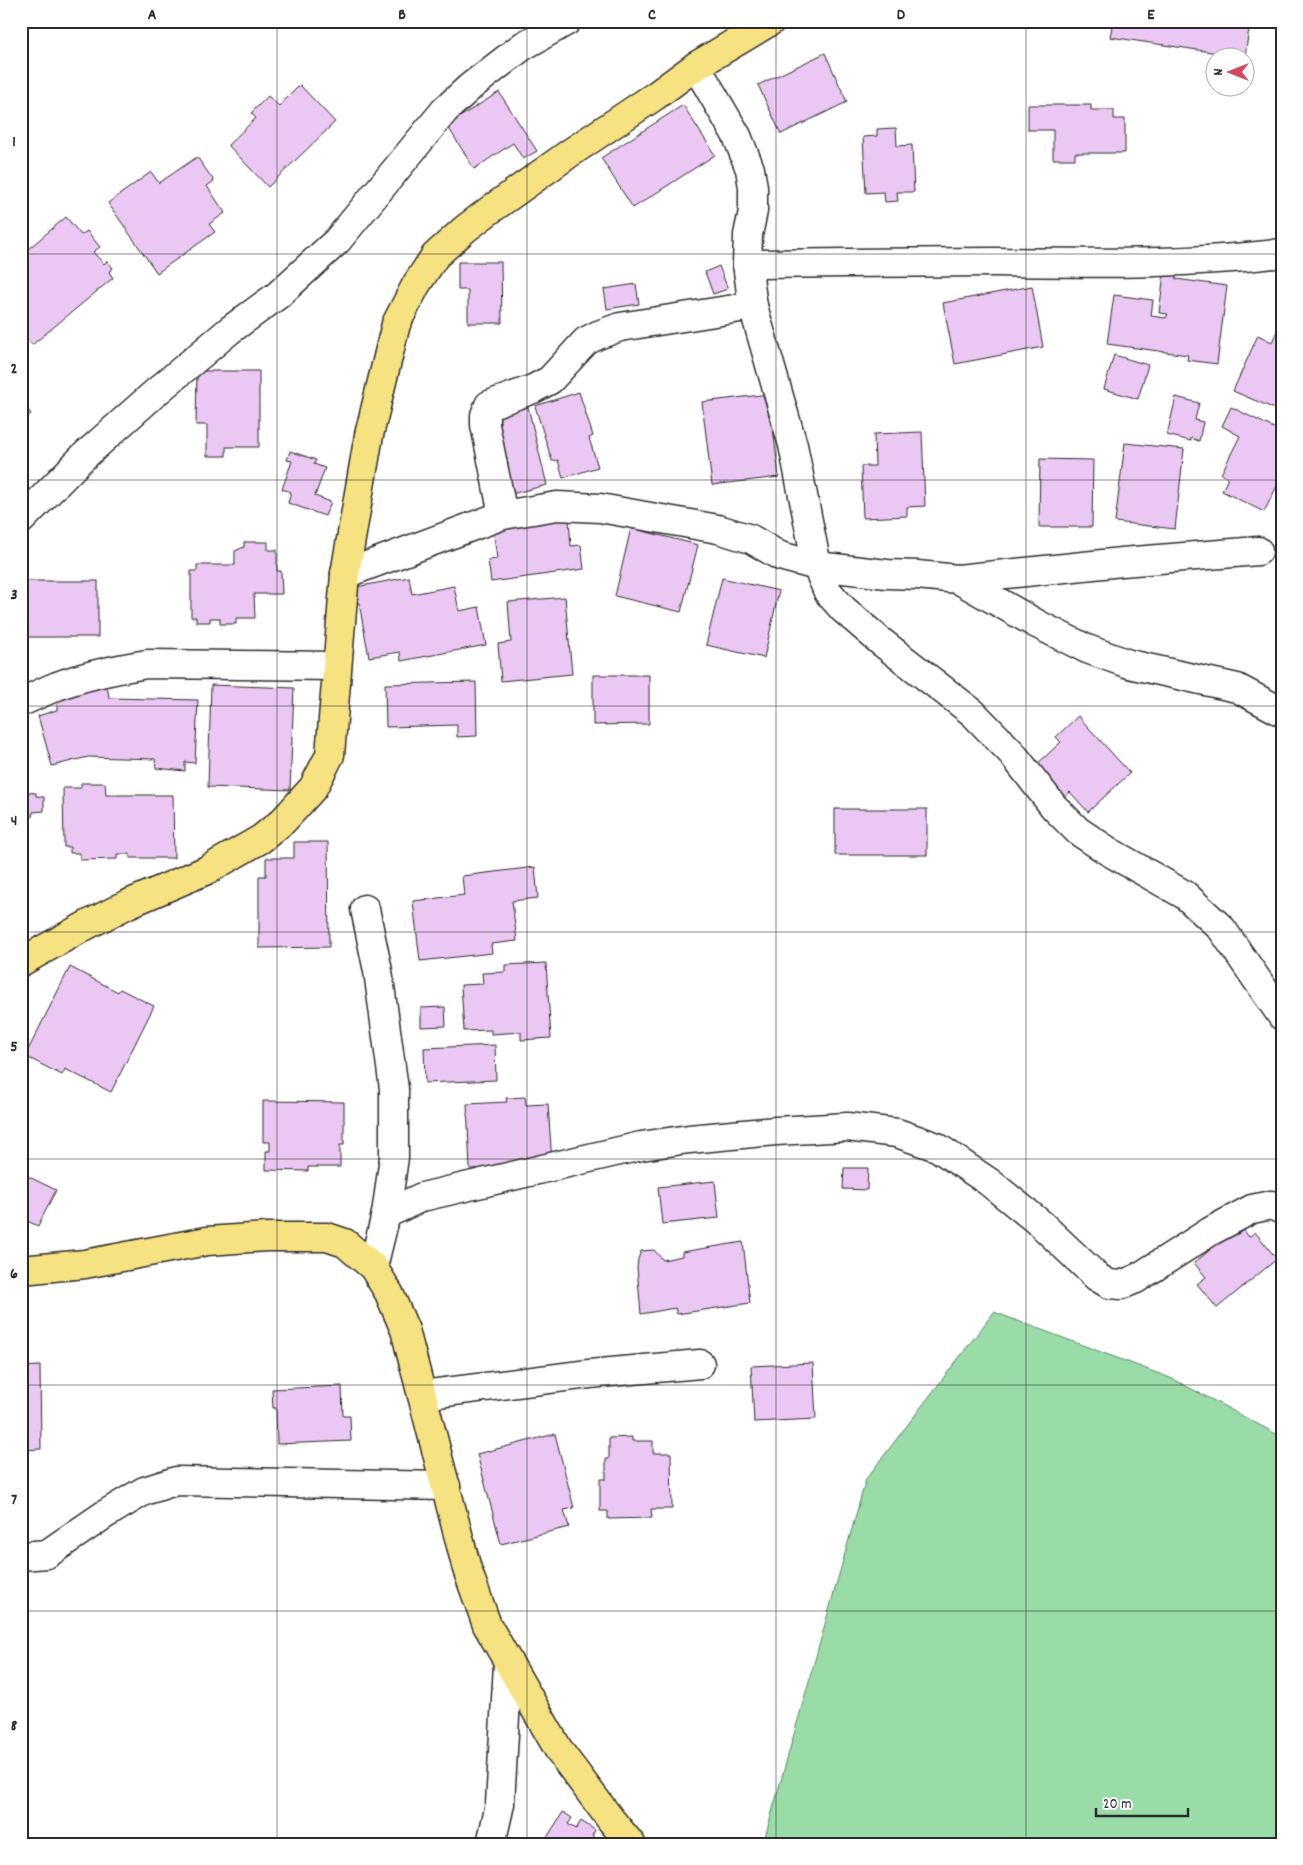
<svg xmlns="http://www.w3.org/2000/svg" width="1303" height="1865" viewBox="0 0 1303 1865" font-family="Dekko,sans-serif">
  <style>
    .green { fill: #99dca7; stroke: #628469 }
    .building { fill: #ebc8f3; stroke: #2b2b2b }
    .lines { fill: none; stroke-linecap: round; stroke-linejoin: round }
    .minor-casing { stroke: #2b2b2b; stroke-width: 31 }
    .major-casing { stroke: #2b2b2b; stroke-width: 31 }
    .minor { stroke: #fff; stroke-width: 28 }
    .major { stroke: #f7e281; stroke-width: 28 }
    .grid { fill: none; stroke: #2b2b2b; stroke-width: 1; stroke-opacity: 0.55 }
    .neatline { fill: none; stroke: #2b2b2b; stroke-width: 2 }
    .grid-label { font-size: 16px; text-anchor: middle; font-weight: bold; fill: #2b2b2b }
  </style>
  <rect width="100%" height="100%" fill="#fff"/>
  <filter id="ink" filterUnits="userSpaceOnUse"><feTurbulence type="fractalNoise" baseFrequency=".02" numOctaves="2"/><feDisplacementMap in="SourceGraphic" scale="10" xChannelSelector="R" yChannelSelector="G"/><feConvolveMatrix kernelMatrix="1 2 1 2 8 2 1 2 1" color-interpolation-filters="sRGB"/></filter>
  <g filter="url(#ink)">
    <polygon class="green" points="994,1312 1173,1379 1282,1437 1282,1844 763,1844 866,1479"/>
    <g class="building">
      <polygon points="1113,21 1250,21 1245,57 1110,37"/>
      <polygon points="825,53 847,102 781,134 758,85"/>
      <polygon points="300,85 335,122 268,187 228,145 256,118 251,113 268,96 279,106"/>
      <polygon points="499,92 537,151 523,159 513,143 474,169 447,125"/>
      <polygon points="683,105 715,155 633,208 601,158"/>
      <polygon points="1028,105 1091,105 1091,110 1114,110 1114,119 1125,119 1125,153 1075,153 1075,159 1053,159 1053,130 1028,130"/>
      <polygon points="896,128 897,146 912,145 914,192 897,192 898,201 885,202 884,192 866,193 863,137 877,136 877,129"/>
      <polygon points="197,157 214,181 207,186 225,213 209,224 215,232 157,273 108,203 151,172 159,183"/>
      <polygon points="66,217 81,235 87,231 100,247 93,252 104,264 107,261 113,268 109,272 113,278 32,345 21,331 21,329 25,326 21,321 21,255"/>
      <polygon points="458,262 501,262 502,323 468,323 468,290 458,290"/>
      <polygon points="719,266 728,289 713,294 705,272"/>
      <polygon points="1164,273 1176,274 1176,279 1227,286 1217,364 1187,360 1188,355 1107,344 1114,295 1153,300 1151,316 1166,318 1168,314 1159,313"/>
      <polygon points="636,284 639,304 607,309 604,289"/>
      <polygon points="1032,286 1043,347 955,364 943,303"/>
      <polygon points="1277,331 1282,333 1279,345 1282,346 1282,412 1233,391 1258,335 1272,342"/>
      <polygon points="1114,355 1148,365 1138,399 1104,389"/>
      <polygon points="197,371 259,371 259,447 226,447 226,456 207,456 207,425 196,425"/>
      <polygon points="579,392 593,436 589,438 598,467 563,478 558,460 552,461 535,406"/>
      <polygon points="769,394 779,477 712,485 702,402"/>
      <polygon points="1176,397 1199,403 1195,420 1203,422 1199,441 1191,438 1191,441 1167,435"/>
      <polygon points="21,400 31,414 21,421"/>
      <polygon points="528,407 547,485 511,494 492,416"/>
      <polygon points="1231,407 1282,432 1282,476 1264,512 1222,491 1228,478 1221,474 1240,436 1222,426"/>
      <polygon points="922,432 925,506 907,507 907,516 863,518 861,466 875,466 874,434"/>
      <polygon points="1125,443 1184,449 1175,529 1115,522"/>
      <polygon points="290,451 316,460 314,464 325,468 315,496 331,502 325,516 288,503 291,492 282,489 292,461 287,460"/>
      <polygon points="1040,459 1093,460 1092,527 1039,527"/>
      <polygon points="569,519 571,546 581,545 584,569 491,582 488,560 497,559 493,527"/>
      <polygon points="631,528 698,545 681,612 615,596"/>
      <polygon points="244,542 268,542 268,550 277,550 277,571 281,571 282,594 254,594 255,618 236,618 236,624 220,624 220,618 210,618 210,622 196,622 196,617 191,617 191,571 197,571 197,565 235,565 235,551 244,547"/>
      <polygon points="409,577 412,594 454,586 459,611 479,607 486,645 401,661 400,652 369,657 356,587"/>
      <polygon points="722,578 779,591 764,658 706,645"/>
      <rect x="21" y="581" width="77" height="56"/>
      <polygon points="565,597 572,674 501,681 498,644 511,642 508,602"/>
      <polygon points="593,675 649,675 649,724 593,725"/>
      <polygon points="476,682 477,736 457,737 457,725 386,727 385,684"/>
      <polygon points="107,685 109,698 198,700 195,763 185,762 185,771 156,768 155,759 88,757 52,766 38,716 57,710 57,700"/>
      <polygon points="211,685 294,688 290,790 208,787"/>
      <polygon points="1078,716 1130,773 1088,812 1070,792 1065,797 1036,765 1061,742 1056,737"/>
      <polygon points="21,732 29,767 29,769 26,772 25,783 23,783 23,792 36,793 36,796 44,797 44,811 33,812 32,817 21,817"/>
      <polygon points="81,783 105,783 106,795 173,795 174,858 130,858 130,854 117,854 117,859 80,860 80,853 70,853 70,847 64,847 63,788 81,788"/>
      <rect x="835" y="809" width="92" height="46"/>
      <polygon points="294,842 328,842 329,947 259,948 259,876 266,876 266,858 294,858"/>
      <polygon points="535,867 538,898 512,901 517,941 491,944 492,953 420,961 413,901 464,895 462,876"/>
      <polygon points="546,963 551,1038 521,1040 521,1032 491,1034 491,1030 464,1031 461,985 483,984 482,973 505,972 505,965"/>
      <polygon points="70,967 118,992 120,989 154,1006 111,1092 65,1069 62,1075 25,1056"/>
      <polygon points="445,1007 446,1026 421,1027 421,1008"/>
      <polygon points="495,1045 496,1080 425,1083 424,1048"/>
      <polygon points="525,1097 526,1105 548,1104 552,1162 513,1167 470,1169 467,1104 507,1102 506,1098"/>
      <polygon points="263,1101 344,1102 344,1145 340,1145 340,1167 308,1167 308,1171 266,1170 266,1151 270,1151 270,1142 263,1142"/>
      <polygon points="844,1168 868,1168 867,1190 843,1189"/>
      <polygon points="21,1173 56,1190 38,1226 21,1218"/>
      <polygon points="715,1181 719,1218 662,1224 658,1187"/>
      <polygon points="1240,1225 1249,1237 1255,1232 1277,1259 1217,1308 1197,1284 1206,1277 1194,1263"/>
      <polygon points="743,1242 750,1303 677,1314 675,1308 641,1314 637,1268 638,1259 641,1251 654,1250 663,1260 682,1256 682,1252"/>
      <polygon points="813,1363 816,1419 754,1422 751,1366"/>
      <polygon points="40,1366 41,1449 22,1450 21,1457 21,1367"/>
      <polygon points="342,1386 343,1416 350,1416 351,1441 277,1444 276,1408 273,1408 272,1389"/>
      <polygon points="555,1434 574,1508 564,1510 569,1527 501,1544 477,1454"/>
      <polygon points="632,1437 632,1441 653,1441 653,1453 671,1453 672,1509 651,1509 652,1518 608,1519 608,1511 600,1511 600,1479 606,1479 606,1459 609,1459 609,1438"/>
      <polygon points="563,1812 572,1818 568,1824 576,1829 581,1821 595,1830 592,1836 599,1840 597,1844 543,1844"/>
    </g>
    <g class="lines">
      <defs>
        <g id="minor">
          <polyline points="696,66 737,136 750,169 753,187 753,211 748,235 747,264 753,306 793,445 817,566 828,592 843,609 880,641 973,713 1011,752 1054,807 1078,831 1108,851 1185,895 1222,929 1282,1016"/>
          <path d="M747,264c83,-1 167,-2 250,-2 95,1 191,3 285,-9"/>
          <polyline points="503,515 485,425 485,415 489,405 533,389 550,380 586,341 598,335 620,327 753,306"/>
          <polyline points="21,520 82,458 155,393 230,330 278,295 337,241 445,110 470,87 523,46 567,21"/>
          <polyline points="345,574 503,515 557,506 600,508 718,529 751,539 780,556 817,566 887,574 917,575 958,579 1037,624 1087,649 1129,664 1237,688 1282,712"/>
          <polyline points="958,579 1122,562 1258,551"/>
          <path d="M21,702c12,-5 24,-11 36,-16 29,-11 59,-17 90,-22l190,2"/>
          <polyline points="365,909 378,971 394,1089 394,1157 386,1214 373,1267"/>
          <polyline points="386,1214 422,1197 641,1146 689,1139 776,1131 847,1127 897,1133 937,1147 989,1182 1041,1224 1097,1277 1109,1284 1121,1285 1136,1279 1211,1231 1252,1209 1271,1205 1282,1210"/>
          <polyline points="422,1395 589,1374 700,1364"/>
          <polyline points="21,1556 47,1554 104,1515 144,1491 176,1481 446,1486"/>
          <polyline points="491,1844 500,1804 508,1664"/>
        </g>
        <g id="major">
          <polyline points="21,962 87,925 128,904 207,870 261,839 283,821 313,788 330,755 345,574 369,435 396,324 416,285 435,256 465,229 490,210 570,153 655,96 696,66 771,21"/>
          <polyline points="21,1270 85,1264 207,1241 267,1237 327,1237 345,1243 373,1267 389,1293 405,1330 467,1569 487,1625 560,1752 611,1820 631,1844"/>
        </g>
      </defs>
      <use href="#minor" class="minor-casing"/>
      <use href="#major" class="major-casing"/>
      <use href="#minor" class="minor"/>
      <use href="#major" class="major"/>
    </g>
  </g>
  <path class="grid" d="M277,21v1823M527,21v1823M776,21v1823M1026,21v1823M21,254h1261M21,480h1261M21,706h1261M21,932h1261M21,1159h1261M21,1385h1261M21,1611h1261"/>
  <rect width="1303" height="1865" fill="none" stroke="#fff" stroke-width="55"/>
  <g transform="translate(1230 72) rotate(270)"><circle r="24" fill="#ffffff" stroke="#aaaaaa"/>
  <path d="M0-4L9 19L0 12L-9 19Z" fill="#d1495b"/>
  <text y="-8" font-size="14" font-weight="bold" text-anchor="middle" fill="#2b2b2b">N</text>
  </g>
  <path d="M1096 1808v8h92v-8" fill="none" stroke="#2b2b2b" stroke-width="2.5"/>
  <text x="1103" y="1808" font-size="15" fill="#2b2b2b" stroke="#ffffff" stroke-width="4" paint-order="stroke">20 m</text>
  <rect x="28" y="28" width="1248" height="1810" class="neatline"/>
  <g class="grid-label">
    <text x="152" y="19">A</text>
    <text x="402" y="19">B</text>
    <text x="652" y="19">C</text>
    <text x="901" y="19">D</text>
    <text x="1151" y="19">E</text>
    <text x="14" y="146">1</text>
    <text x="14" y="373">2</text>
    <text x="14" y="599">3</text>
    <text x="14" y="825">4</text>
    <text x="14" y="1051">5</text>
    <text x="14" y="1278">6</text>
    <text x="14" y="1504">7</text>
    <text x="14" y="1730">8</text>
  </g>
</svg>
